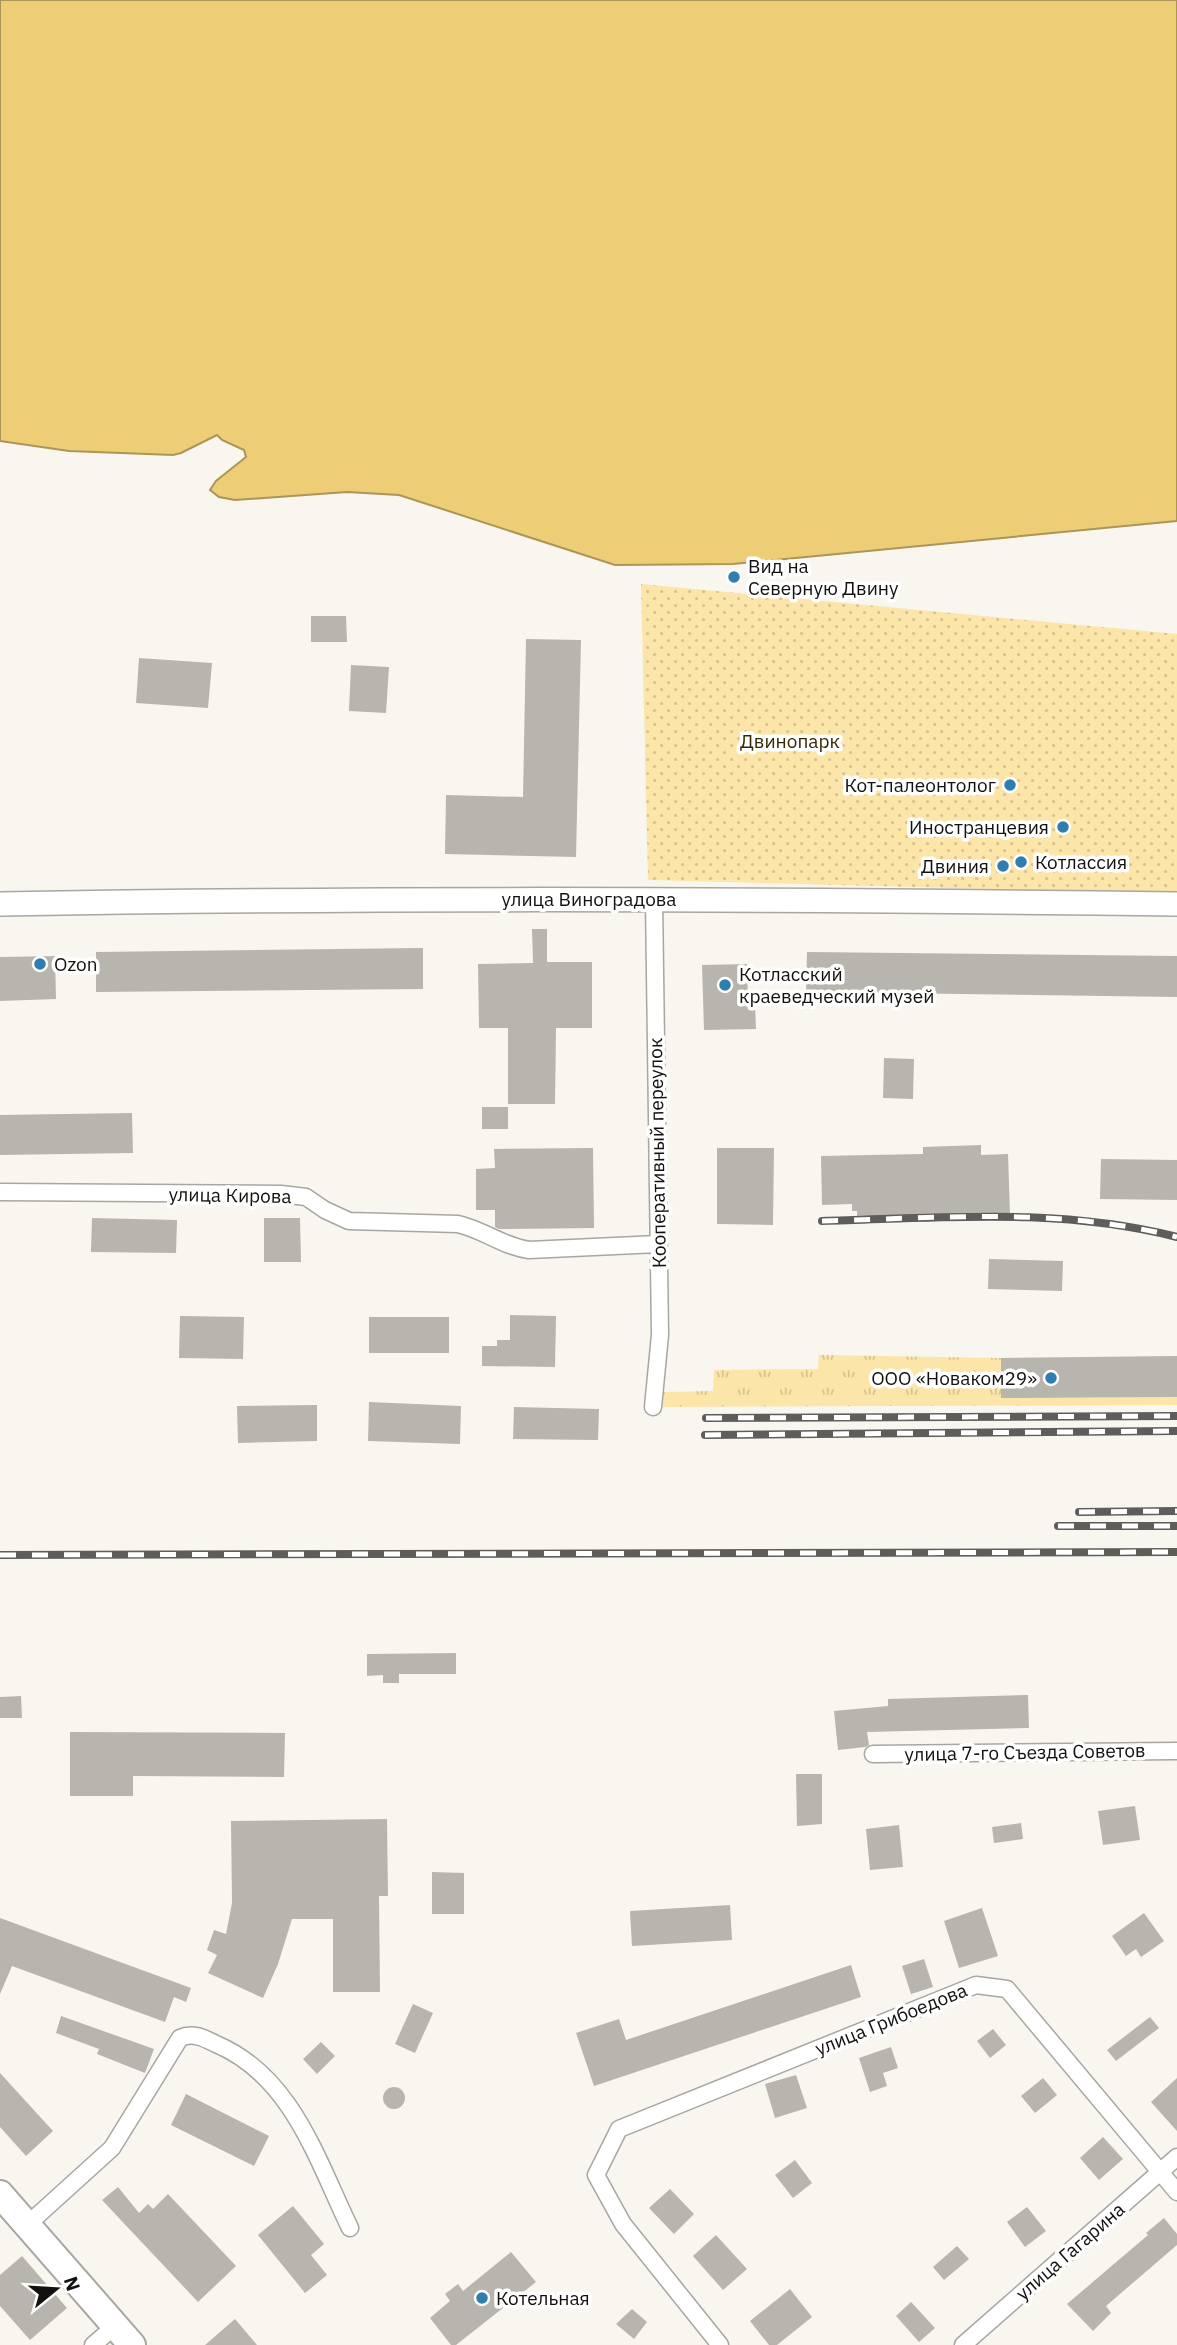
<svg xmlns="http://www.w3.org/2000/svg" width="1177" height="2345" viewBox="0 0 1177 2345" font-family="'IBM Plex Sans',sans-serif">
  <style>
    .grass { fill: url(#grass-tufts) }
    .park { fill: url(#park-dots) }
    .water { fill: #edcd76; stroke: #ab9557; stroke-width: 2 }
    .building { fill: #b8b5af }
    .lines { fill: none; stroke-linecap: round; stroke-linejoin: round }
    .street-casing { stroke: #a8a6a0; stroke-width: 19 }
    .secondary-casing { stroke: #a8a6a0; stroke-width: 26 }
    .primary-casing { stroke: #a8a6a0; stroke-width: 30 }
    .street { stroke: #fff; stroke-width: 16 }
    .secondary { stroke: #fff; stroke-width: 23 }
    .primary { stroke: #fff; stroke-width: 26 }
    .rail-casing { stroke: #5e5d59; stroke-width: 8 }
    .rail { stroke: #fff; stroke-width: 5; stroke-dasharray: 16; stroke-linecap: butt }
    .poi-dot { fill: #2e7fb0; stroke: #fff; stroke-width: 2.5 }
    .labels { text-anchor: middle; stroke-width: 7; stroke-linejoin: round; paint-order: stroke }
    .poi-label { font-size: 19px; fill: #12110f; stroke: #fff; text-anchor: start }
    .park-label { font-size: 19px; fill: #352801; stroke: #fff }
    .street-label { font-size: 19px; fill: #12110f; stroke: #fff }
  </style>
  <defs>
    <pattern id="grass-tufts" width="24" height="20" patternUnits="userSpaceOnUse" patternTransform="scale(1.75)"><rect width="24" height="20" fill="#fce5a8"/><path d="M3 7l-1-3M5 7V3M7 7l1-3M15 17l-1-3M17 17v-4M19 17l1-3" fill="none" stroke="#d7c38f"/></pattern>
    <pattern id="park-dots" width="8" height="8" patternUnits="userSpaceOnUse" patternTransform="scale(1.75)"><rect width="8" height="8" fill="#fce5a8"/><path d="M2 2h.1M6 6h.1" fill="none" stroke="#d7c38f" stroke-width="1.8" stroke-linecap="round"/></pattern>
  </defs>
  <rect width="100%" height="100%" fill="#f8f6ef"/>
  <polygon class="grass" points="819,1355 1001,1358 1002,1398 1177,1397 1177,1405 663,1407 663,1392 713,1391 714,1370 818,1369"/>
  <polygon class="park" points="641,584 1177,634 1177,894 648,880"/>
  <polygon class="water" points="0,0 1177,0 1177,521 733,564 615,565 399,495 347,492 235,500 219,497 210,490 216,481 246,457 244,450 222,440 217,435 181,453 173,455 69,451 0,441"/>
  <g class="building">
    <polygon points="311,616 346,616 347,642 311,642"/>
    <polygon points="526,639 581,640 576,857 445,854 446,795 523,797"/>
    <polygon points="139,658 212,663 208,708 136,703"/>
    <polygon points="351,665 389,667 386,713 349,711"/>
    <polygon points="532,929 547,929 547,962 592,962 592,1028 556,1028 555,1104 508,1104 508,1028 479,1028 478,964 533,963"/>
    <polygon points="423,948 423,989 96,992 96,952"/>
    <polygon points="807,952 1177,956 1177,997 806,992"/>
    <polygon points="55,956 56,999 0,1001 0,957"/>
    <polygon points="747,964 748,1006 755,1005 756,1029 704,1030 702,965"/>
    <polygon points="884,1058 914,1059 913,1099 883,1098"/>
    <rect x="482" y="1107" width="26" height="22"/>
    <polygon points="132,1113 133,1153 0,1155 0,1115"/>
    <polygon points="981,1145 981,1155 1008,1154 1010,1214 857,1217 857,1211 852,1211 852,1204 822,1205 821,1156 923,1154 923,1147"/>
    <polygon points="593,1148 594,1228 499,1229 495,1227 495,1210 476,1210 476,1169 495,1168 494,1149"/>
    <polygon points="717,1148 774,1148 773,1225 717,1224"/>
    <polygon points="1101,1159 1177,1160 1177,1200 1100,1199"/>
    <polygon points="92,1218 177,1220 176,1253 91,1252"/>
    <polygon points="264,1218 300,1218 301,1262 264,1262"/>
    <polygon points="989,1259 1063,1261 1062,1291 988,1289"/>
    <polygon points="510,1315 556,1316 555,1367 482,1366 482,1346 497,1346 497,1340 510,1340"/>
    <polygon points="180,1316 244,1317 243,1359 179,1358"/>
    <rect x="369" y="1317" width="80" height="36"/>
    <polygon points="1177,1356 1177,1397 1001,1398 1001,1358"/>
    <polygon points="369,1402 461,1406 460,1444 368,1441"/>
    <polygon points="317,1405 317,1441 238,1443 237,1406"/>
    <polygon points="514,1407 599,1409 598,1440 513,1439"/>
    <polygon points="456,1653 456,1674 399,1674 399,1683 383,1683 383,1675 367,1676 367,1654"/>
    <polygon points="1028,1695 1029,1728 867,1732 869,1745 865,1747 838,1750 834,1711 888,1706 888,1699"/>
    <polygon points="21,1696 22,1718 0,1718 0,1697"/>
    <polygon points="70,1732 285,1733 284,1777 133,1776 133,1796 70,1796"/>
    <polygon points="796,1774 822,1774 822,1824 797,1826"/>
    <polygon points="1135,1806 1140,1840 1103,1845 1098,1811"/>
    <polygon points="387,1819 388,1896 379,1896 380,1992 333,1992 333,1919 292,1919 278,1964 263,1998 208,1973 217,1955 207,1950 214,1930 226,1934 232,1903 231,1821"/>
    <polygon points="1021,1823 1023,1839 994,1843 992,1827"/>
    <polygon points="899,1825 903,1867 870,1870 866,1829"/>
    <polygon points="432,1872 464,1873 464,1914 432,1914"/>
    <polygon points="730,1905 732,1940 632,1946 630,1911"/>
    <polygon points="982,1908 998,1956 959,1968 944,1921"/>
    <polygon points="1144,1913 1164,1941 1141,1957 1136,1949 1126,1956 1112,1936"/>
    <polygon points="0,1918 191,1988 186,2002 174,1997 165,2022 12,1966 0,1994"/>
    <polygon points="924,1959 933,1987 911,1994 902,1966"/>
    <polygon points="851,1965 861,1997 594,2086 576,2033 619,2019 626,2040"/>
    <polygon points="413,2004 433,2013 415,2053 395,2044"/>
    <polygon points="61,2016 154,2049 145,2073 97,2054 99,2049 56,2033"/>
    <polygon points="1150,2017 1159,2028 1116,2061 1107,2050"/>
    <polygon points="993,2029 1006,2045 990,2058 977,2041"/>
    <polygon points="321,2042 335,2056 317,2074 303,2059"/>
    <polygon points="891,2047 898,2068 883,2073 887,2086 870,2092 859,2058"/>
    <polygon points="0,2073 53,2131 26,2156 0,2127"/>
    <polygon points="796,2075 807,2108 775,2118 765,2084"/>
    <polygon points="1043,2078 1057,2095 1035,2113 1021,2096"/>
    <polygon points="1177,2078 1177,2131 1151,2102"/>
    <circle cx="394" cy="2098" r="11"/>
    <polygon points="186,2094 269,2136 254,2166 171,2125"/>
    <polygon points="1103,2137 1123,2159 1099,2180 1080,2158"/>
    <polygon points="795,2160 812,2183 793,2198 775,2175"/>
    <polygon points="118,2187 139,2213 148,2204 153,2209 168,2194 236,2266 198,2302 102,2200"/>
    <polygon points="670,2189 694,2214 674,2234 649,2208"/>
    <polygon points="293,2206 324,2244 311,2255 327,2275 305,2293 258,2235"/>
    <polygon points="1027,2207 1046,2231 1025,2247 1007,2222"/>
    <polygon points="1164,2218 1177,2234 1177,2245 1106,2306 1111,2313 1093,2331 1067,2304 1148,2235 1146,2233"/>
    <polygon points="716,2235 747,2269 723,2290 693,2256"/>
    <polygon points="957,2246 969,2259 944,2280 933,2267"/>
    <polygon points="511,2252 536,2282 456,2345 451,2345 430,2318 450,2301 445,2294 458,2284 463,2291"/>
    <polygon points="22,2256 67,2308 30,2340 0,2306 0,2275"/>
    <polygon points="790,2289 812,2317 777,2345 769,2345 750,2321"/>
    <polygon points="911,2302 935,2328 919,2342 896,2316"/>
    <polygon points="632,2309 647,2322 634,2339 616,2324"/>
    <polygon points="235,2319 257,2345 205,2345"/>
  </g>
  <g class="lines">
    <defs>
      <g id="street">
        <path d="M0,1192l281,2 25,3 19,13 24,11 109,3c26,6 44,22 71,26l129,-6"/>
        <polyline points="653,1407 660,1335 654,899"/>
        <polyline points="873,1754 1177,1751"/>
        <path d="M27,2225l85,-77 68,-110c13,-6 24,0 36,6 76,32 101,116 134,184"/>
        <polyline points="93,2345 115,2326"/>
        <polyline points="720,2345 623,2224 596,2175 619,2129 976,1985 1007,1989 1177,2192"/>
        <polyline points="963,2345 1177,2157"/>
      </g>
      <path id="secondary" d="M0,904c392,-7 785,-5 1177,0"/>
      <polyline id="primary" points="0,2194 132,2345"/>
    </defs>
    <use href="#street" class="street-casing"/>
    <use href="#secondary" class="secondary-casing"/>
    <use href="#primary" class="primary-casing"/>
    <use href="#street" class="street"/>
    <use href="#secondary" class="secondary"/>
    <use href="#primary" class="primary"/>
    <defs>
      <g id="rail">
        <path d="M822,1221c120,-3 237,-14 355,16"/>
        <polyline points="706,1418 1177,1416"/>
        <polyline points="705,1435 1177,1431"/>
        <polyline points="1079,1512 1177,1511"/>
        <polyline points="1058,1526 1177,1526"/>
        <polyline points="0,1555 1177,1552"/>
      </g>
    </defs>
    <use href="#rail" class="rail-casing"/>
    <use href="#rail" class="rail"/>
  </g>
  <g class="poi-dot">
    <circle cx="734" cy="577" r="7"/>
    <circle cx="1010" cy="785" r="7"/>
    <circle cx="1063" cy="827" r="7"/>
    <circle cx="1021" cy="862" r="7"/>
    <circle cx="1003" cy="866" r="7"/>
    <circle cx="40" cy="964" r="7"/>
    <circle cx="725" cy="985" r="7"/>
    <circle cx="1051" cy="1378" r="7"/>
    <circle cx="482" cy="2298" r="7"/>
  </g>
  <g class="labels">
    <g class="poi-label">
      <text x="748" y="573">Вид на<tspan x="748" dy="22">Северную Двину</tspan></text>
      <text x="996" y="792" text-anchor="end">Кот-палеонтолог</text>
      <text x="1049" y="834" text-anchor="end">Иностранцевия</text>
      <text x="1035" y="869">Котлассия</text>
      <text x="989" y="873" text-anchor="end">Двиния</text>
      <text x="54" y="971">Ozon</text>
      <text x="739" y="981">Котласский<tspan x="739" dy="22">краеведческий музей</tspan></text>
      <text x="1037" y="1385" text-anchor="end">ООО «Новаком29»</text>
      <text x="496" y="2305">Котельная</text>
    </g>
    <g class="park-label">
      <text x="790" y="748">Двинопарк</text>
    </g>
    <g class="street-label">
      <text x="589" y="906">улица Виноградова</text>
      <text transform="translate(657 1153) rotate(-91)" y="7">Кооперативный переулок</text>
      <text transform="translate(230 1195) rotate(1)" y="7">улица Кирова</text>
      <text transform="translate(1025 1752) rotate(-1)" y="7">улица 7-го Съезда Советов</text>
      <text transform="translate(891 2019) rotate(-22)" y="7">улица Грибоедова</text>
      <text transform="translate(1070 2251) rotate(-41)" y="7">улица Гагарина</text>
    </g>
  </g>
  <g transform="translate(56 2289) rotate(72)" stroke="#ffffff" stroke-width="5" paint-order="stroke">
  <path d="M0-5L12 26L0 18L-12 26Z" fill="#12110f"/>
  <text y="-10" font-size="19" font-weight="bold" text-anchor="middle" fill="#12110f">N</text>
  </g>
</svg>
